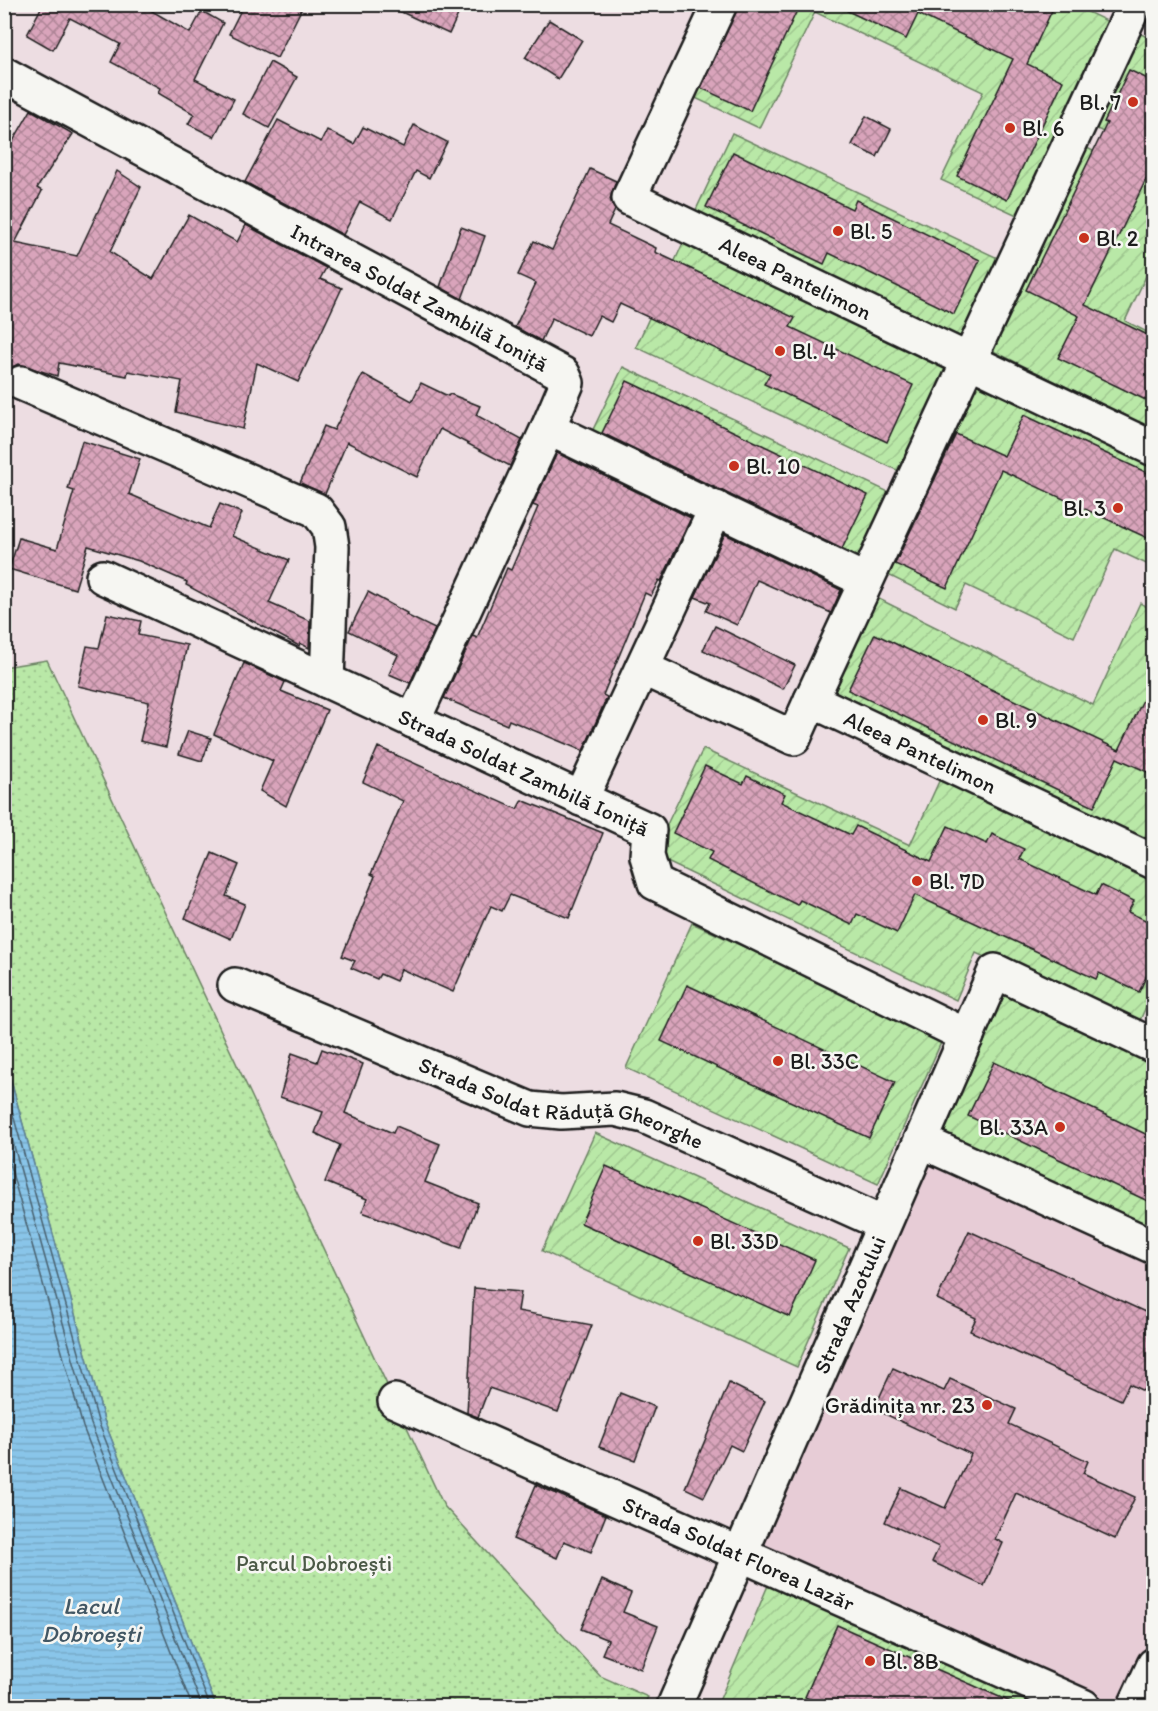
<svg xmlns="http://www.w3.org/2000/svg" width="1158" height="1711" viewBox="0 0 1158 1711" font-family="Itim,sans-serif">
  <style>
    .built { fill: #e7ccd6 }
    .park { fill: url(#park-dots); stroke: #6a8262; stroke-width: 1.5 }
    .garden { fill: url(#garden-furrows); stroke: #6a8262; stroke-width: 1.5 }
    .water { fill: url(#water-rules); stroke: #5d8197; stroke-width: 1.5 }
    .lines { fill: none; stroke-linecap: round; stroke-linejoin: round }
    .shore { stroke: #48606e; stroke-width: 1.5 }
    .building { fill: url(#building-cross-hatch); stroke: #1c1c1c; stroke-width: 1.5 }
    .minor-casing { stroke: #1c1c1c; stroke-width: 38 }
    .minor { stroke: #f6f6f2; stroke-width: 33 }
    .poi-dot { fill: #c8321e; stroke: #f6f6f2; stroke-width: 2 }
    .labels { text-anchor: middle; stroke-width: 5; stroke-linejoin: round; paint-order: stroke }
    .poi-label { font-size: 22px; fill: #1c1c1c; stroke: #f6f6f2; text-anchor: start }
    .street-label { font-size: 22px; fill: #1c1c1c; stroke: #f6f6f2 }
    .park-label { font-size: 22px; fill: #4b5946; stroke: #f6f6f2 }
    .water-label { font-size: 24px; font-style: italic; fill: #425764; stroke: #f6f6f2 }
  </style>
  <defs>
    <pattern id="park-dots" width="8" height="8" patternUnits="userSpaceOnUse" patternTransform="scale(1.5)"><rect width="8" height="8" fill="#b9e8a7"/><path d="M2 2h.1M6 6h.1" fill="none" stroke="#9ec68f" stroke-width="1.8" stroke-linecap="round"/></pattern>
    <pattern id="garden-furrows" width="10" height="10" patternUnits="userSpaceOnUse" patternTransform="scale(1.5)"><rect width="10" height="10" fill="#b9e8a7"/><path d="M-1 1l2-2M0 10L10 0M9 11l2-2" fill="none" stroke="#9ec68f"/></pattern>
    <pattern id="water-rules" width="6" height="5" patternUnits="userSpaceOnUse" patternTransform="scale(1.5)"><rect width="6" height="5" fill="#89c5e9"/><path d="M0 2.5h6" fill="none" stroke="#76a9c7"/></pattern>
    <pattern id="building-cross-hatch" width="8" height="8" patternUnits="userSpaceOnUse" patternTransform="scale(1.5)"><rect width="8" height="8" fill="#d9a4bb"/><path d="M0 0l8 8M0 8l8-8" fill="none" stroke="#af8597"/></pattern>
  </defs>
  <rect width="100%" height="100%" fill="#eddde2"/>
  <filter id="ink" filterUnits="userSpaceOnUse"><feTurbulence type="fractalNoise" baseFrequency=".0167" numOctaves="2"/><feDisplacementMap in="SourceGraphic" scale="12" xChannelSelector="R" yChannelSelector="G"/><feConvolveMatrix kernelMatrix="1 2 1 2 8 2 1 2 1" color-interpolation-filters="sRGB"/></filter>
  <g filter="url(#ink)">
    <polygon class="built" points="930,1159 1153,1260 1153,1641 1124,1706 1101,1706 755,1550"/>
    <polygon class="park" points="47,660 444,1506 600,1676 648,1697 643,1706 216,1706 104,1420 5,1059 4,667"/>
    <g class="garden">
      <polygon points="732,5 1073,5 1109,22 1019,216 941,180 983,92 815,12 759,128 689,95"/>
      <polygon points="1137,32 1153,40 1153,157 1093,127"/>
      <polygon points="732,133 1002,260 964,340 695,212"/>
      <polygon points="1081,145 1153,181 1153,261 1125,321 1153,335 1153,429 987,348"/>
      <polygon points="683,243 952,371 905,474 636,347"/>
      <polygon points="623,367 895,495 861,566 589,438"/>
      <polygon points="974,381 1153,466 1153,567 1115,549 1074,637 966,585 955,608 882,572"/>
      <polygon points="873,596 1093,705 1140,603 1153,610 1153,824 1144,843 828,692"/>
      <polygon points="703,749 910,845 941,777 1153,875 1153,991 1137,1027 976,953 956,1000 665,861 661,837"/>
      <polygon points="692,923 943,1038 878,1184 626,1068"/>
      <polygon points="1003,988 1153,1057 1153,1236 938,1137"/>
      <polygon points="595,1133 849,1248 797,1367 542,1251"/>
      <polygon points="769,1583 1044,1706 717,1706"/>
    </g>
    <polygon class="water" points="5,1059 104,1420 216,1706 5,1706"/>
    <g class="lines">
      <g class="shore">
        <polyline points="4,1082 98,1421 210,1706"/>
        <polyline points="4,1110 91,1424 202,1706"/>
        <polyline points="4,1144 83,1427 192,1706"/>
      </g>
    </g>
    <g class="building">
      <polygon points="43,4 140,4 190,33 202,11 223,23 195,79 234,99 214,137 188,124 194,114 158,93 160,88 111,62 120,44 70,18 53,50 27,35"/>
      <polygon points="244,4 304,4 277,58 229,34"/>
      <polygon points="384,4 463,4 449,34"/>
      <polygon points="739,4 800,4 750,111 701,88"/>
      <polygon points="833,4 1055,4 1027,64 1063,81 1007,200 957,176 1013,59 918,14 906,39"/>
      <polygon points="549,20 582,40 558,79 525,58"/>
      <polygon points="270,62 297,77 269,128 243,114"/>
      <polygon points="1129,70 1154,82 1154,163 1085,305 1154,338 1154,404 1058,358 1079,316 1026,290 1107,123 1104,122"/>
      <polygon points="31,110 73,134 37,188 42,191 15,243 77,256 117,171 141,187 110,252 153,279 189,215 237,242 246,225 326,268 320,279 342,288 298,382 257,363 243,429 176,412 182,381 128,371 127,376 59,363 57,376 19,364 4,370 4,157"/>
      <polygon points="866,116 891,129 877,157 852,145"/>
      <polygon points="278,120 321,142 327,130 354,144 363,127 403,147 414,125 447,142 429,178 416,171 392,219 360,202 343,235 245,182"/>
      <polygon points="733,152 852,209 856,200 980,260 954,314 829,253 824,264 706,207"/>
      <polygon points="590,169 616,181 610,199 615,210 608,225 656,248 655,252 795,318 790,327 913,385 887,442 764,384 770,374 620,304 611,322 599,316 589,336 552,318 541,341 515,327 536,283 518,275 534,241 552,250"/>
      <polygon points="461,227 485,236 462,299 440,287"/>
      <polygon points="363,374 412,401 421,383 448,396 450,394 480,406 476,415 522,440 510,466 440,429 417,477 347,442 325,494 300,483 324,426 334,430"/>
      <polygon points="627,381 868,495 842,549 602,433"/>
      <polygon points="1024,415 1154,476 1154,541 1001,470 947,588 895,564 956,434 1004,456"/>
      <polygon points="82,441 140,459 129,494 209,528 220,504 242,513 232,536 289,560 269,603 310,621 309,648 300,643 299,646 186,585 187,582 139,561 88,546 75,589 9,569 19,538 57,549 74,491 68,489"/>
      <polygon points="557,453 691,518 661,581 659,580 651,596 645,593 603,695 607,697 583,751 509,720 507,725 444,698 473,636 477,638 507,568 511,570 538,507 533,505"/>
      <polygon points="725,534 841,590 831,613 757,580 737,625 706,611 710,603 695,597"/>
      <polygon points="368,592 407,613 406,615 435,629 410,683 389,674 398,655 349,631"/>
      <polygon points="107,614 141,621 138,635 187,645 166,747 140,741 149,702 78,686 87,646 99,648"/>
      <polygon points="715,626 795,665 783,689 703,650"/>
      <polygon points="875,634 1119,750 1154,677 1154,775 1117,758 1094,807 848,690"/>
      <polygon points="244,663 285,682 281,691 327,710 286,806 260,791 273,761 214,734"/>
      <polygon points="188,731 211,738 202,761 179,754"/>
      <polygon points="378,747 517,809 522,800 603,833 569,918 510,895 502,911 491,906 453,992 401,969 396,981 380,974 377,979 351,968 355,961 342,956 375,876 371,874 403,801 363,782"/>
      <polygon points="705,766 743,784 747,776 785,794 781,802 851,835 856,826 931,862 948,826 987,844 992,834 1024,849 1019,859 1096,895 1101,885 1134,901 1128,912 1154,924 1154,960 1139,992 1099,973 1096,979 915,895 897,933 857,914 852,925 800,900 797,905 708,860 712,852 673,833"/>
      <polygon points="212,853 239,865 226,896 245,904 231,939 185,918"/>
      <polygon points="687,985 895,1082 869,1138 661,1041"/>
      <polygon points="322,1049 363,1064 345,1113 393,1133 396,1126 440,1144 425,1182 478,1203 461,1248 362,1212 367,1199 325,1182 340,1145 315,1133 323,1112 280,1097 292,1053 317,1062"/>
      <polygon points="994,1062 1154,1138 1154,1204 968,1116"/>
      <polygon points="606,1166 815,1260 790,1317 581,1223"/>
      <polygon points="969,1231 1154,1316 1154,1396 1129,1384 1121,1400 970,1331 976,1318 937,1299"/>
      <polygon points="474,1288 521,1292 518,1311 592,1325 558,1412 489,1388 478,1417 467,1413"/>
      <polygon points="893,1368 944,1391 950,1379 1016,1409 1009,1424 1088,1461 1083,1473 1135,1497 1115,1539 1016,1493 995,1539 1003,1543 984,1586 932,1562 939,1547 885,1522 901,1488 945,1508 971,1454 874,1409"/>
      <polygon points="729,1383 765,1401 742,1451 730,1445 704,1497 685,1488"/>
      <polygon points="620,1393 655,1407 635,1460 599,1447"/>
      <polygon points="536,1485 606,1515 591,1552 564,1541 557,1558 513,1539"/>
      <polygon points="602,1580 631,1593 623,1612 658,1626 641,1669 602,1654 608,1640 581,1629"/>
      <polygon points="837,1625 1022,1707 826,1707 805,1697"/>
    </g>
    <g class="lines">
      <defs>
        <g id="minor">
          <path id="s1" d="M720,4l-91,194 525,251"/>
          <path id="s2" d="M4,74l559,300 4,9 -19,45 -135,293"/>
          <polyline points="21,383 316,510 329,527 332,547 327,681"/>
          <polyline points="548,428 866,581"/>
          <path id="s3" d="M103,577l546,253 -2,26 8,27 312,153"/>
          <path id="s4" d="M642,668l152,70 17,-38 343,162"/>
          <polyline points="811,700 1132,10"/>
          <polyline points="581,799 716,508"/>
          <path id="s5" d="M235,985l295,124 31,3 54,-3 29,7 240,108"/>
          <polyline points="921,1141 1154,1247"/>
          <path id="s6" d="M395,1401l688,305"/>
          <path id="s7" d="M674,1706l321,-735 159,75"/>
          <polyline points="1135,1706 1154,1665"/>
        </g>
      </defs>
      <use href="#minor" class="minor-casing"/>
      <use href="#minor" class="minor"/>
    </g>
  </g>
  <g class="poi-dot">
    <circle cx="1133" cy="102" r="6"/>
    <circle cx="1010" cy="128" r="6"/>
    <circle cx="838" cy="231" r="6"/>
    <circle cx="1084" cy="238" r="6"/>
    <circle cx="780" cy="351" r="6"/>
    <circle cx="734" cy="466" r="6"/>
    <circle cx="1118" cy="508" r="6"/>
    <circle cx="983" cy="720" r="6"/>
    <circle cx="917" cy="881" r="6"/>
    <circle cx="778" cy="1061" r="6"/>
    <circle cx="1060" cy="1127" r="6"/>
    <circle cx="698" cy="1241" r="6"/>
    <circle cx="987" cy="1405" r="6"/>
    <circle cx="870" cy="1661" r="6"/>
  </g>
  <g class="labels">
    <g class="poi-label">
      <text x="1121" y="110" text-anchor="end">Bl. 7</text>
      <text x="1022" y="136">Bl. 6</text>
      <text x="850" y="239">Bl. 5</text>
      <text x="1096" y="246">Bl. 2</text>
      <text x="792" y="359">Bl. 4</text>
      <text x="746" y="474">Bl. 10</text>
      <text x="1106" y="516" text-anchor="end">Bl. 3</text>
      <text x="995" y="728">Bl. 9</text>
      <text x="929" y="889">Bl. 7D</text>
      <text x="790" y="1069">Bl. 33C</text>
      <text x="1048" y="1135" text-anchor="end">Bl. 33A</text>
      <text x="710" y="1249">Bl. 33D</text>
      <text x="975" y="1413" text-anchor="end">Grădinița nr. 23</text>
      <text x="882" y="1669">Bl. 8B</text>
    </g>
    <g class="street-label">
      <text dy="8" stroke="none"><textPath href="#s1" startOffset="399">Aleea Pantelimon</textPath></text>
      <text dy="8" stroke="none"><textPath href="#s2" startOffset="472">Intrarea Soldat Zambilă Ioniță</textPath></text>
      <text dy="8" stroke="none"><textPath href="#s4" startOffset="330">Aleea Pantelimon</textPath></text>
      <text dy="8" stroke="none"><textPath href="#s3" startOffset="464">Strada Soldat Zambilă Ioniță</textPath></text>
      <text dy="8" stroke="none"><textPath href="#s5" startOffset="350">Strada Soldat Răduță Gheorghe</textPath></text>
      <text dy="8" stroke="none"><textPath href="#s7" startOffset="438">Strada Azotului</textPath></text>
      <text dy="8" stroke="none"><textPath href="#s6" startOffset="376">Strada Soldat Florea Lazăr</textPath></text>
    </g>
    <g class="park-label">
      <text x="314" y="1571">Parcul Dobroești</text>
    </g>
    <g class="water-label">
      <text x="91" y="1614">Lacul<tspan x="91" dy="28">Dobroești</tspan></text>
    </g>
  </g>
  <rect width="1158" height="1711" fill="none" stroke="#f6f6f2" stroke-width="24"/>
  <rect x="12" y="12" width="1134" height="1687" fill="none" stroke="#1c1c1c" stroke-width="2" filter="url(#ink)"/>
</svg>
